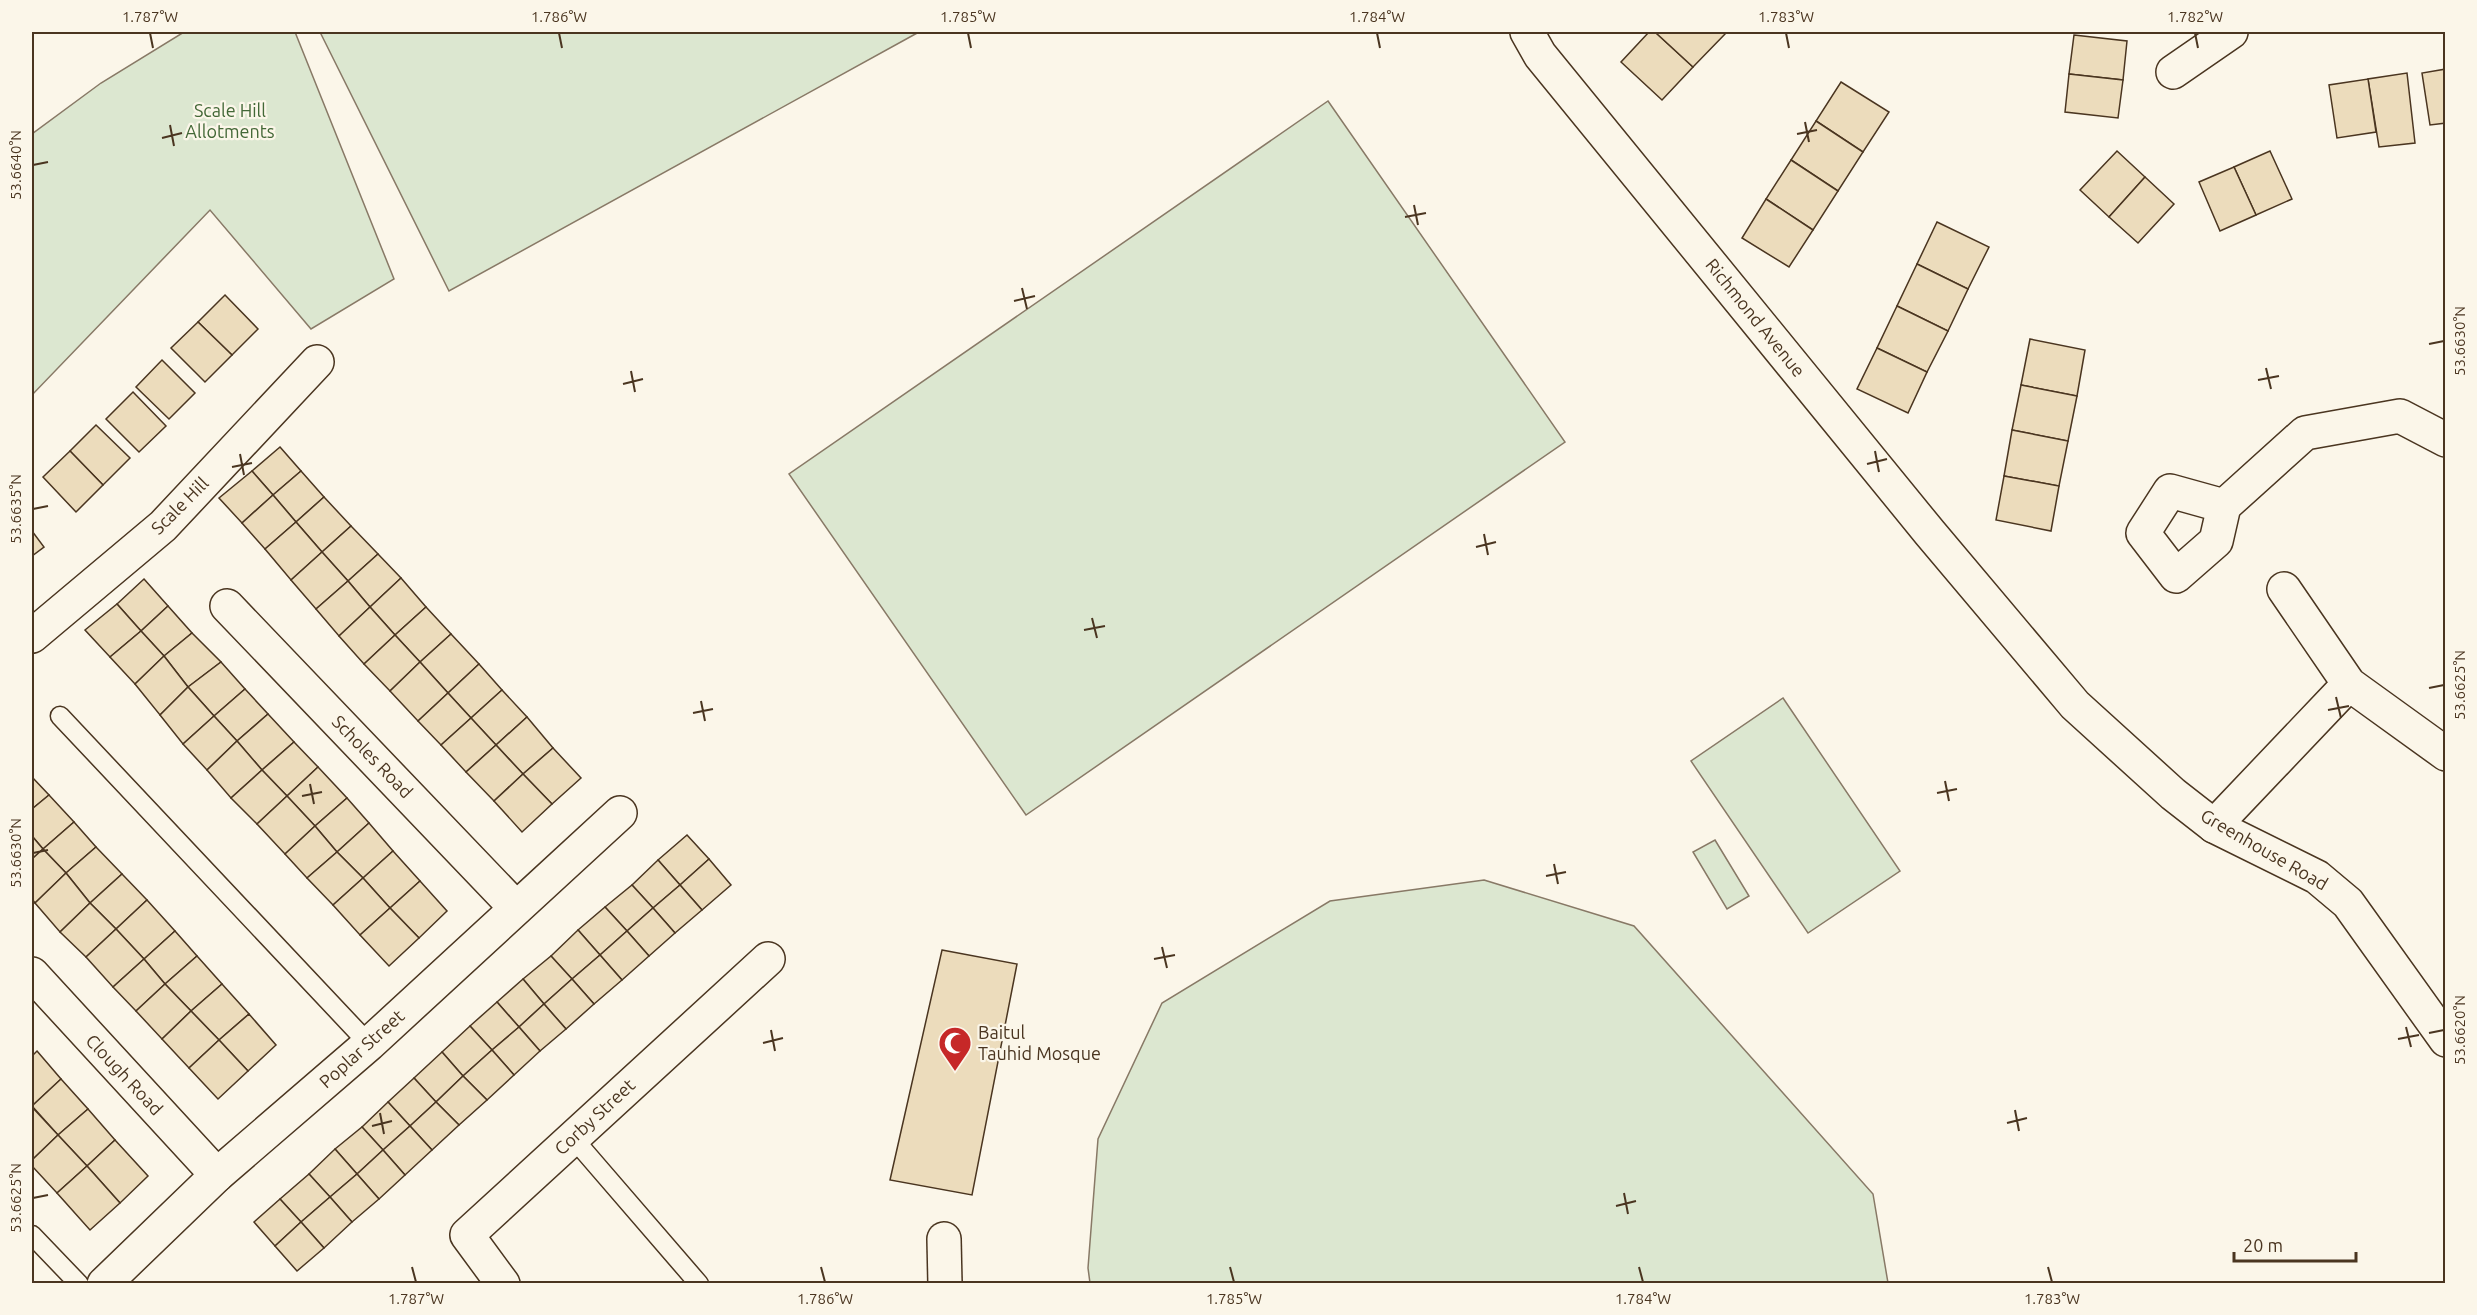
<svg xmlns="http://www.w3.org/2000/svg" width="2477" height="1315" viewBox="0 0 2477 1315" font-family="Ubuntu,sans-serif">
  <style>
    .green { fill: #dce7d0; stroke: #887966; stroke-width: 1.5 }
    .building { fill: #ecdcbc; stroke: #4a3520; stroke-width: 1.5 }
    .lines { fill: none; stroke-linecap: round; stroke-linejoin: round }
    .service-casing { stroke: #4a3520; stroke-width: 21 }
    .minor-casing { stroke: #4a3520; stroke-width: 36 }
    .service { stroke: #fbf6e9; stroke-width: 18 }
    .minor { stroke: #fbf6e9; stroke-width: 33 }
    .ticks { fill: none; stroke: #4a3520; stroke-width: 2 }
    .labels { text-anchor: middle; stroke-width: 4.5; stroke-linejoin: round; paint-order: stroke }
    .park-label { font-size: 18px; fill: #436837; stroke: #fbf6e9 }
    .street-label { font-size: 18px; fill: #4a3520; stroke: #fbf6e9 }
    .poi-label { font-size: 18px; fill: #4a3520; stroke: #fbf6e9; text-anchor: start }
    .neatline { fill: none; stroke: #4a3520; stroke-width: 2 }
    .ticks-label { font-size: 15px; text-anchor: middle; fill: #4a3520 }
  </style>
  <rect width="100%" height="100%" fill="#fbf6e9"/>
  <g class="green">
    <polygon points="184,32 295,32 394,279 311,329 210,210 32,395 32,134 101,83"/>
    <polygon points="320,32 919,32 449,291"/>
    <polygon points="1328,101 1565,442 1026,815 789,474"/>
    <polygon points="1783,698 1900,871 1808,933 1691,761"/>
    <polygon points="1715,840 1749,896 1727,909 1693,852"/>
    <polygon points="1484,880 1634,926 1873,1194 1888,1283 1090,1283 1088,1268 1098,1139 1162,1003 1330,901"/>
  </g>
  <g class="building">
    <polygon points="1649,32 1655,32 1693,67 1662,100 1621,62"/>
    <polygon points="1655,32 1723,32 1725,34 1693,67"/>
    <polygon points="2074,35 2127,41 2123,80 2069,74"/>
    <polygon points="2446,69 2446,123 2430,125 2422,73"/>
    <polygon points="2407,73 2415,143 2379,147 2368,79"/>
    <polygon points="2069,74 2123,80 2118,118 2065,112"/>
    <polygon points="2368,79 2376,132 2337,138 2329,85"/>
    <polygon points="1841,82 1889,112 1863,152 1816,121"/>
    <polygon points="1816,121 1863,152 1838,191 1791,160"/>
    <polygon points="2117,151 2145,177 2109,217 2080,190"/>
    <polygon points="2270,151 2292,199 2256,215 2234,167"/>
    <polygon points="1791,160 1838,191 1813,230 1766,199"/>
    <polygon points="2234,167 2256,215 2220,231 2199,182"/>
    <polygon points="2145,177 2174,204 2138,243 2109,217"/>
    <polygon points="1766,199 1813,230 1789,267 1742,238"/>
    <polygon points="1937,222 1989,247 1968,289 1917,264"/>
    <polygon points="1917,264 1968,289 1948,331 1897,306"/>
    <polygon points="225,295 258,329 232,355 198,322"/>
    <polygon points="1897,306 1948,331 1927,372 1877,348"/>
    <polygon points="198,322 232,355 205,382 171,348"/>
    <polygon points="2030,339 2085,350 2077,396 2021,385"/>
    <polygon points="1877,348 1927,372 1908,413 1857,389"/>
    <polygon points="162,360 195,393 169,419 136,387"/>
    <polygon points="2021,385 2077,396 2068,441 2012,430"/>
    <polygon points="133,392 166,426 139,452 106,419"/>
    <polygon points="96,425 130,458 103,485 70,451"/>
    <polygon points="2012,430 2068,441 2059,486 2004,476"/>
    <polygon points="280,447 301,471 273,495 252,471"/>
    <polygon points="70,451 103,485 76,512 43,477"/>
    <polygon points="252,471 273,495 242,523 219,498"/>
    <polygon points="301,471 324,497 296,522 273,495"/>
    <polygon points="2004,476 2059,486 2051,531 1996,520"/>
    <polygon points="273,495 296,522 265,549 242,523"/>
    <polygon points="324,497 351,526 322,552 296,522"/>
    <polygon points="296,522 322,552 291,580 265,549"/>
    <polygon points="351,526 378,554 348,581 322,552"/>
    <polygon points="32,531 44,547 32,556"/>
    <polygon points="322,552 348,581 316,609 291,580"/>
    <polygon points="378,554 401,578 370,607 348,581"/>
    <polygon points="401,578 426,607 395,635 370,607"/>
    <polygon points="144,579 168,606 141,631 117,604"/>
    <polygon points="348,581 370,607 339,636 316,609"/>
    <polygon points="117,604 141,631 110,657 85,630"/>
    <polygon points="168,606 192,633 164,656 141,631"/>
    <polygon points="370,607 395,635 364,664 339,636"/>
    <polygon points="426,607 451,634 420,662 395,635"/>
    <polygon points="141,631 164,656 135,684 110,657"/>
    <polygon points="192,633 221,662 188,687 164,656"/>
    <polygon points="451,634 479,664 448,693 420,662"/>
    <polygon points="395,635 420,662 390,691 364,664"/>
    <polygon points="164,656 188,687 160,715 135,684"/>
    <polygon points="221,662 245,689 214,716 188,687"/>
    <polygon points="420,662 448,693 418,721 390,691"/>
    <polygon points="479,664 502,690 471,718 448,693"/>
    <polygon points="188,687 214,716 183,744 160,715"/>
    <polygon points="245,689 268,714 237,741 214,716"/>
    <polygon points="502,690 527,717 496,745 471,718"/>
    <polygon points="448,693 471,718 441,745 418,721"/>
    <polygon points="268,714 294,742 262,770 237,741"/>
    <polygon points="214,716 237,741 207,770 183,744"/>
    <polygon points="527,717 553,748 523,774 496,745"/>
    <polygon points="471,718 496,745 466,772 441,745"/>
    <polygon points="237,741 262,770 231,798 207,770"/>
    <polygon points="294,742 318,767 287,796 262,770"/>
    <polygon points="496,745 523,774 494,801 466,772"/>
    <polygon points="553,748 581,778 552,804 523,774"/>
    <polygon points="318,767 347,798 315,826 287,796"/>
    <polygon points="262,770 287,796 257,824 231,798"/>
    <polygon points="523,774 552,804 522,832 494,801"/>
    <polygon points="32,777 49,795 32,809"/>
    <polygon points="49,795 74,822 43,849 32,836 32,809"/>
    <polygon points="287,796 315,826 285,854 257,824"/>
    <polygon points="347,798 369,823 337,852 315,826"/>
    <polygon points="74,822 96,847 66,873 43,849"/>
    <polygon points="369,823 393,851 363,878 337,852"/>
    <polygon points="315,826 337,852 307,878 285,854"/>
    <polygon points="687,835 709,859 680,885 658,860"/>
    <polygon points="32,836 43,849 32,859"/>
    <polygon points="96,847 122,874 90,903 66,873"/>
    <polygon points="43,849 66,873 35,903 32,899 32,859"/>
    <polygon points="393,851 420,881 390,908 363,878"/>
    <polygon points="337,852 363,878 333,905 307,878"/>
    <polygon points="709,859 731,885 702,910 680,885"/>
    <polygon points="658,860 680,885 653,908 632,885"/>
    <polygon points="66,873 90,903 60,932 35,903"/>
    <polygon points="122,874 147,900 116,929 90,903"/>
    <polygon points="363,878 390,908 360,935 333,905"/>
    <polygon points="420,881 447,911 419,938 390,908"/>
    <polygon points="632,885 653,908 627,931 605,907"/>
    <polygon points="680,885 702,910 675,933 653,908"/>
    <polygon points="147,900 175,931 144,959 116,929"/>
    <polygon points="90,903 116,929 86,957 60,932"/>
    <polygon points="605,907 627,931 600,955 578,930"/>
    <polygon points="390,908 419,938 389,966 360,935"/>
    <polygon points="653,908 675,933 649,956 627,931"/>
    <polygon points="116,929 144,959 113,987 86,957"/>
    <polygon points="578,930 600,955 572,979 551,956"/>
    <polygon points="175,931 197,956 165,984 144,959"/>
    <polygon points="627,931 649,956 622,980 600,955"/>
    <polygon points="942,950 1017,964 972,1195 890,1180"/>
    <polygon points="600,955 622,980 594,1004 572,979"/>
    <polygon points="197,956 222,984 191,1011 165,984"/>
    <polygon points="551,956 572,979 544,1004 523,979"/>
    <polygon points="144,959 165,984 136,1011 113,987"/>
    <polygon points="523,979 544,1004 519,1027 497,1002"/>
    <polygon points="572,979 594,1004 566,1029 544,1004"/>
    <polygon points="165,984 191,1011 162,1039 136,1011"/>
    <polygon points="222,984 249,1014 219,1040 191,1011"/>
    <polygon points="497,1002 519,1027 492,1050 470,1026"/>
    <polygon points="544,1004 566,1029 540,1051 519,1027"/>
    <polygon points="191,1011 219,1040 189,1068 162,1039"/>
    <polygon points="249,1014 276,1045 248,1071 219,1040"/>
    <polygon points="470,1026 492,1050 463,1076 442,1052"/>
    <polygon points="519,1027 540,1051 514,1075 492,1050"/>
    <polygon points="219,1040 248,1071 218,1099 189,1068"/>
    <polygon points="492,1050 514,1075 487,1100 463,1076"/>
    <polygon points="37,1051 61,1079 32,1106 32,1056"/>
    <polygon points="442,1052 463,1076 436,1102 414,1078"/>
    <polygon points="463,1076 487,1100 459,1125 436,1102"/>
    <polygon points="414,1078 436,1102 410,1126 388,1102"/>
    <polygon points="61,1079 88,1109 58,1135 32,1106"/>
    <polygon points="388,1102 410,1126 383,1150 362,1127"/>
    <polygon points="436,1102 459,1125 432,1150 410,1126"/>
    <polygon points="32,1107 58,1135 32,1160"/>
    <polygon points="88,1109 115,1140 87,1166 58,1135"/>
    <polygon points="410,1126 432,1150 405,1175 383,1150"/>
    <polygon points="362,1127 383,1150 357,1174 335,1149"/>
    <polygon points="58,1135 87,1166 57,1193 32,1166 32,1160"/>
    <polygon points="115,1140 148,1176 120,1203 87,1166"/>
    <polygon points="335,1149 357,1174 330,1197 309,1174"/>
    <polygon points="383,1150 405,1175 379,1199 357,1174"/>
    <polygon points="87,1166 120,1203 90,1230 57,1193"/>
    <polygon points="309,1174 330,1197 301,1222 280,1199"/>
    <polygon points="357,1174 379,1199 352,1222 330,1197"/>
    <polygon points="330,1197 352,1222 324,1248 301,1222"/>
    <polygon points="280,1199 301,1222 275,1246 254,1222"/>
    <polygon points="301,1222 324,1248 297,1271 275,1246"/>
  </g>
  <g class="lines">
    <defs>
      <g id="service">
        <polyline points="60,716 369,1044"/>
        <polyline points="573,1138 699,1284"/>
        <polyline points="32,1235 79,1284"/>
      </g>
      <g id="minor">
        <polyline points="1527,32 1540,55 1930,533 2075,705 2173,794 2214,826 2317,877 2348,903 2446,1040"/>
        <polyline points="2173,72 2231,32"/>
        <polyline points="2224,506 2170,491 2143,533 2176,576 2216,541 2224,506 2305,433 2400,416 2446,440"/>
        <polyline points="2284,589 2349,684 2446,754"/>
        <polyline points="227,606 516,908"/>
        <polyline points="32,636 163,526 317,362"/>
        <polyline points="2214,826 2349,684"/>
        <polyline points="32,974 217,1175"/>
        <polyline points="944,1239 945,1284"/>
        <polyline points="104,1284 217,1175 369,1044 620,813"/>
        <polyline points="503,1284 467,1235 768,959"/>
      </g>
    </defs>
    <use href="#service" class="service-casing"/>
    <use href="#minor" class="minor-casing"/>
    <use href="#service" class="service"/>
    <use href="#minor" class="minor"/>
  </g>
  <path class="ticks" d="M150,33l3,15M559,33l3,15M968,33l3,15M1377,33l3,15M1786,33l3,15M2195,33l3,15M1805,122l4,20M170,125l4,21M1797,134l20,-4M162,138l20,-5M33,165l15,-3M1414,205l4,20M1405,217l21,-4M1022,288l5,21M1014,301l21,-5M2429,344l15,-3M2266,368l5,21M631,371l4,21M2258,380l21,-4M623,384l20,-5M1875,451l4,21M240,454l4,21M1867,464l20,-5M232,467l20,-4M33,509l15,-3M1484,534l4,21M1476,547l20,-5M1092,618l5,20M1084,630l21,-4M2429,688l15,-3M2336,697l5,21M701,701l4,20M2328,710l21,-4M693,713l20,-4M1945,781l4,20M310,784l4,20M1937,793l20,-4M302,796l20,-4M33,853l15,-3M1554,864l4,20M1546,876l20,-4M1162,947l5,21M1154,959l21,-4M2406,1027l5,20M771,1030l4,21M2429,1033l15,-3M2398,1039l21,-4M763,1043l20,-5M2015,1110l4,21M380,1113l4,21M2007,1123l20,-5M372,1126l20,-5M1624,1193l4,21M33,1198l15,-3M1616,1206l20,-5M412,1267l4,15M821,1267l4,15M1230,1267l4,15M1639,1267l4,15M2048,1267l4,15"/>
  <defs>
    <symbol id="mosque-pin" viewBox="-11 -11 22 30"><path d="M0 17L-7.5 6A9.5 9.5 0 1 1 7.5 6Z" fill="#c62828" stroke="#fbf6e9"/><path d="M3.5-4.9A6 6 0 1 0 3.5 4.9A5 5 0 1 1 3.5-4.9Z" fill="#fff"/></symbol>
  </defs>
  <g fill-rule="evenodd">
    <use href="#mosque-pin" x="936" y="1024" width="38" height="52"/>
  </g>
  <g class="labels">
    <g class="park-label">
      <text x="230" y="117">Scale Hill<tspan x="230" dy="21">Allotments</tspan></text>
    </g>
    <g class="street-label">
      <text transform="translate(1755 318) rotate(51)" y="6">Richmond Avenue</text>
      <text transform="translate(180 506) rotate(-45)" y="6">Scale Hill</text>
      <text transform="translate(372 757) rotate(46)" y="6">Scholes Road</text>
      <text transform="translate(2264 850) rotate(30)" y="6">Greenhouse Road</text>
      <text transform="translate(362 1049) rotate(-42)" y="6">Poplar Street</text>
      <text transform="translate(124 1075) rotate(47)" y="6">Clough Road</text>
      <text transform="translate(595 1117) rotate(-43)" y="6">Corby Street</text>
    </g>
    <g class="poi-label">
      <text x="978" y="1039">Baitul<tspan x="978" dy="21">Tauhid Mosque</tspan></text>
    </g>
  </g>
  <rect width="2477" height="1315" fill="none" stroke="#fbf6e9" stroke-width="66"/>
  <path d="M2234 1252v9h122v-9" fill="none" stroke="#4a3520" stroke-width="3"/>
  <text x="2243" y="1252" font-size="18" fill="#4a3520" stroke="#fbf6e9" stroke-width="4.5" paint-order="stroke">20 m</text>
  <rect x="33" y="33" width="2411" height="1249" class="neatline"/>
  <g class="ticks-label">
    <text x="150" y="22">1.787°W</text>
    <text x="559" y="22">1.786°W</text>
    <text x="968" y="22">1.785°W</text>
    <text x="1377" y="22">1.784°W</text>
    <text x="1786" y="22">1.783°W</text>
    <text x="2195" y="22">1.782°W</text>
    <text transform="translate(16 165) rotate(-90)" y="5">53.6640°N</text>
    <text transform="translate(2460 341) rotate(-90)" y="5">53.6630°N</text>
    <text transform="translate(16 509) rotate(-90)" y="5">53.6635°N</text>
    <text transform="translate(2460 685) rotate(-90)" y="5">53.6625°N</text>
    <text transform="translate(16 853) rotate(-90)" y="5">53.6630°N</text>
    <text transform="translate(2460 1030) rotate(-90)" y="5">53.6620°N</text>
    <text transform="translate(16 1198) rotate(-90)" y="5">53.6625°N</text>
    <text x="416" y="1304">1.787°W</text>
    <text x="825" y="1304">1.786°W</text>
    <text x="1234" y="1304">1.785°W</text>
    <text x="1643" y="1304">1.784°W</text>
    <text x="2052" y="1304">1.783°W</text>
  </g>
</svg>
